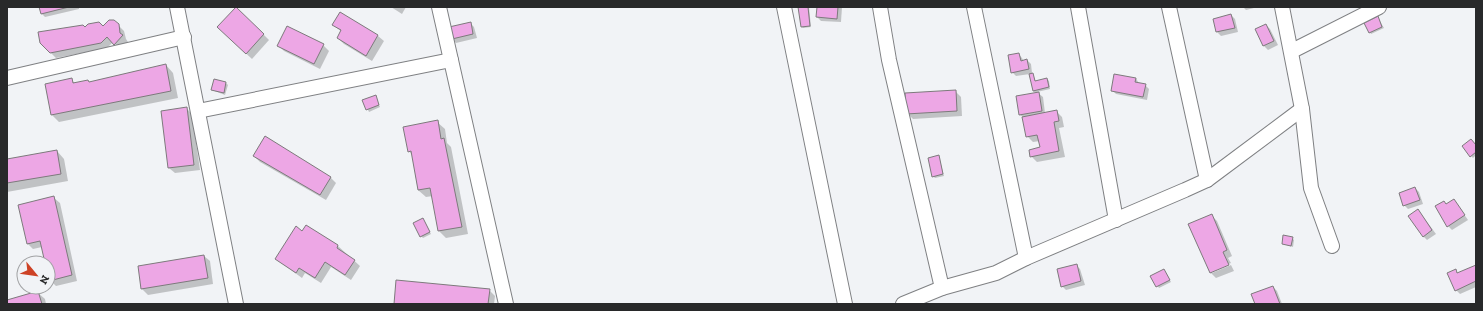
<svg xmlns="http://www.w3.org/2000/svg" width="1483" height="311" viewBox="0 0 1483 311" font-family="'Zilla Slab',serif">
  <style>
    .shadow { fill: #0003 }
    .building { fill: #eda7e5; stroke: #7d7a7c }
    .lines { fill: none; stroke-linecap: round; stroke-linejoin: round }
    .street-casing { stroke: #7f8083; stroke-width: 16 }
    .street { stroke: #fff; stroke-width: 14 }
  </style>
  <rect width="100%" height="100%" fill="#f1f3f6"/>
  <g class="shadow">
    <polygon points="40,7 79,7 79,9 45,17 41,13"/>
    <polygon points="391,7 406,7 402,14"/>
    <polygon points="799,7 809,7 811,27 803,28 801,26"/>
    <polygon points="818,7 842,7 841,22 821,21 817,17"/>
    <polygon points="1243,7 1258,7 1246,10"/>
    <polygon points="1231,15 1235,19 1238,32 1221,36 1217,32"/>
    <polygon points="1378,18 1384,28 1371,34 1370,32"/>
    <polygon points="114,21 124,31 126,39 128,42 121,50 113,42 107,48 56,58 41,43 85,28 103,27"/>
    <polygon points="470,23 474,27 477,38 456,43 452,39"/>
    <polygon points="333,25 378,36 384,41 372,61 344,44 338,38 342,32"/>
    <polygon points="1266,25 1270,29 1278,45 1268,50 1264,46 1256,30"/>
    <polygon points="224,33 263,34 269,40 252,59"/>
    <polygon points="278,45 323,45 329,51 320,69 284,51"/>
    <polygon points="1019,54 1024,61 1027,60 1031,64 1032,73 1036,82 1047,79 1049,81 1050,89 1037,92 1043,97 1045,113 1056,111 1062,117 1064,127 1059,128 1065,157 1037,162 1031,156 1041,148 1040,141 1033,142 1027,136 1024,118 1020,115 1037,94 1033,91 1030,74 1016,76 1012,72"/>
    <polygon points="166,65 173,73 178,98 59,122 52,115 46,85 71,80 75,83 88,81 90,83"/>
    <polygon points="1136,78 1139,84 1145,85 1149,89 1147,100 1116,94 1112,90"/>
    <polygon points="226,83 228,85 225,95 212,90"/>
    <polygon points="955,91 961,97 962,116 913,119 907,113"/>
    <polygon points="375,96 380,107 369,112 364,101"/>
    <polygon points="187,109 192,114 200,170 175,173 169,168"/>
    <polygon points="437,122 445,129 447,143 451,147 468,234 446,238 439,231 433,196 426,197 418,190 412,155 409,151"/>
    <polygon points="1476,146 1476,155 1473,158 1471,156"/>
    <polygon points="57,151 64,159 68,181 7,192 7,160"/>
    <polygon points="254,156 330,177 336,183 326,200 260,162"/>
    <polygon points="939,157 944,176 935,178 933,176"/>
    <polygon points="1415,188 1419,192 1423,204 1408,209 1404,205"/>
    <polygon points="54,198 60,203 77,281 56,286 50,280 48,263 46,263 42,247 33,249 27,243"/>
    <polygon points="1454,200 1468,220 1452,230 1448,226 1446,205"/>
    <polygon points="1421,214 1436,234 1427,240 1423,236"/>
    <polygon points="1211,215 1217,221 1232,256 1228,258 1231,263 1212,271 1212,273 1231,265 1234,271 1216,278 1210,272"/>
    <polygon points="424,221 431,234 423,238 421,236"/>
    <polygon points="307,226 338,246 360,266 351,280 331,267 321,283 305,273 302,278 276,259"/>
    <polygon points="1292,238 1294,240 1293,247 1283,244"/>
    <polygon points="204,256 210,261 213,284 148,295 142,289 139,267"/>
    <polygon points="1076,265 1080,269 1085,285 1066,290 1062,286"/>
    <polygon points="1476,266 1476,287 1460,294 1456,290 1455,271 1458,274"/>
    <polygon points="1164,270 1171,282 1159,288 1152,277"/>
    <polygon points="1273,287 1277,291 1282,304 1256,304"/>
    <polygon points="489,290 495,296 494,304 395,304"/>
    <polygon points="37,292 45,299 46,304 7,304 7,301"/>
  </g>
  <g class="building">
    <polygon points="39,7 69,7 41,14"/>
    <polygon points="236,7 264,34 246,54 217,27"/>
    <polygon points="798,7 808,7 810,26 801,27"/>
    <polygon points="817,7 838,7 837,19 816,17"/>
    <polygon points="340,12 378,35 366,56 337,38 341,30 332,25"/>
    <polygon points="1231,14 1235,28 1216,32 1213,19"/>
    <polygon points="1378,16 1382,27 1369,33 1364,23"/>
    <polygon points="109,20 114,20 119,24 120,33 123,35 114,45 107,37 101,43 50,53 40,43 38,32 83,25 85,27 88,24 99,22 103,26"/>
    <polygon points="471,22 473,34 452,39 449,27"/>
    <polygon points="1266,24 1274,41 1263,46 1255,29"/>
    <polygon points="287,26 324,44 314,64 277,46"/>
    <polygon points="1019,53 1021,61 1027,59 1029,69 1011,73 1008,55"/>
    <polygon points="166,64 171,91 51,115 45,84 72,78 73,83 88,80 89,82"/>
    <polygon points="1033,73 1035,81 1047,78 1049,87 1033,91 1029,74"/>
    <polygon points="1114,74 1136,78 1135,82 1146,84 1143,97 1111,91"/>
    <polygon points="214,79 226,82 224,93 211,90"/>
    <polygon points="956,90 957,111 906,114 905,93"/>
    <polygon points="1039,92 1042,111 1019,115 1016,96"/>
    <polygon points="376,95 379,105 366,110 362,100"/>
    <polygon points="187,107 194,165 168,168 161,111"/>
    <polygon points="1057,110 1059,121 1054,122 1059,151 1030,157 1029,150 1040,147 1037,135 1026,137 1022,117"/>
    <polygon points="438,120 441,139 444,138 462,227 438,231 430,188 418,190 411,151 408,152 403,127"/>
    <polygon points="265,136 331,177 320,195 253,156"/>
    <polygon points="1471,139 1476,145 1476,152 1470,157 1462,146"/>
    <polygon points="57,150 61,174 7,183 7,159"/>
    <polygon points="939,155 943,174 932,177 928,158"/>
    <polygon points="1415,187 1420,200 1403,206 1399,193"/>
    <polygon points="54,196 72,275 49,281 48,263 45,263 40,241 27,244 18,205"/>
    <polygon points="1454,199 1465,215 1447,227 1435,206 1444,201 1446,204"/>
    <polygon points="1418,209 1432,230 1423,237 1408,216"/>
    <polygon points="1212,214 1227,250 1223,252 1229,265 1210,273 1188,224"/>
    <polygon points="423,218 430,232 420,237 413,223"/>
    <polygon points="306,225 338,245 337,248 355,260 345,275 325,262 315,278 299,268 296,273 275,259 296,226 302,231"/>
    <polygon points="1283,235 1293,237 1291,246 1282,244"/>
    <polygon points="204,255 208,278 141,289 138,266"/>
    <polygon points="1077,264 1081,281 1061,287 1057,269"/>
    <polygon points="1476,265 1476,281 1455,291 1447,273 1456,269 1457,273"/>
    <polygon points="1164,269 1170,280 1156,287 1150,276"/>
    <polygon points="396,280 490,289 488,304 394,304"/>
    <polygon points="1273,286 1280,304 1255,304 1251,294"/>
    <polygon points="38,291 42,304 7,304 7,300"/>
  </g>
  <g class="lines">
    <defs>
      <g id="street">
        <polyline points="177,7 236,304"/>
        <polyline points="439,7 506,304"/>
        <polyline points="784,7 845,304"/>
        <polyline points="880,7 889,60 942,288"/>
        <polyline points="974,7 1026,258"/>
        <polyline points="1078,7 1116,220"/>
        <polyline points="1169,7 1207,180"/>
        <polyline points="1282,7 1302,109 1311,188 1332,246"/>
        <polyline points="1292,51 1379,7"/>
        <polyline points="7,78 184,37"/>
        <polyline points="198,111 451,60"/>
        <polyline points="903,304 942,288 996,273 1026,258 1185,190 1207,180 1302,109"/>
      </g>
    </defs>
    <use href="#street" class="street-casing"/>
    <use href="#street" class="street"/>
  </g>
  <rect width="1483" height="311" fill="none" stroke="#28292a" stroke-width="16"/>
  <g transform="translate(36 275) rotate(119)"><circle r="19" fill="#f1f3f6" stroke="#a1a2a4"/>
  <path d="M0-3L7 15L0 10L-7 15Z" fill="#cd4225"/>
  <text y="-6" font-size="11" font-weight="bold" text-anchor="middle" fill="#28292a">N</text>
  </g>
</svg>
